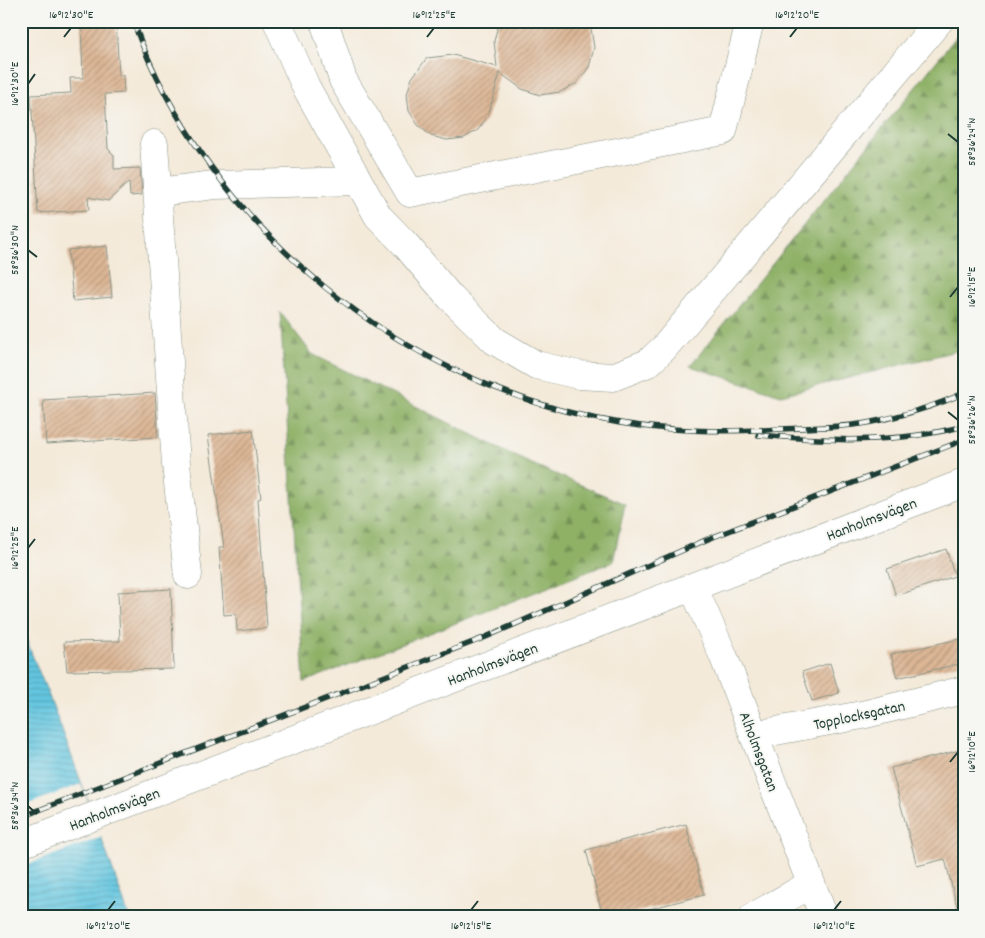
<svg xmlns="http://www.w3.org/2000/svg" width="985" height="938" viewBox="0 0 985 938" font-family="Dekko,sans-serif">
  <style>
    .forest { fill: url(#forest-firs); stroke: #56774d }
    .water { fill: url(#water-rules); stroke: #41828a }
    .pier { fill: #f4eada }
    .building { fill: url(#building-hatch) }
    .lines { fill: none; stroke-linecap: round; stroke-linejoin: round }
    .minor-casing { stroke: #8a9487; stroke-width: 29 }
    .minor { stroke: #fff; stroke-width: 28 }
    .rail-casing { stroke: #1f3d34; stroke-width: 5.5 }
    .rail { stroke: #f6f6f2; stroke-width: 4; stroke-dasharray: 11; stroke-linecap: butt }
    .ticks { fill: none; stroke: #1f3d34; stroke-width: 2 }
    .labels { text-anchor: middle; stroke-width: 4; stroke-linejoin: round; paint-order: stroke }
    .street-label { font-size: 16px; fill: #1f3d34; stroke: #f6f6f2 }
    .neatline { fill: none; stroke: #1f3d34; stroke-width: 2 }
    .ticks-label { font-size: 12px; text-anchor: middle; fill: #1f3d34 }
  </style>
  <defs>
    <pattern id="forest-firs" width="22" height="20" patternUnits="userSpaceOnUse" patternTransform="scale(1.25)"><rect width="22" height="20" fill="#8eb166"/><path d="M5 1l3.5 6h-7zM16 11l3.5 6h-7z" fill="#739155"/></pattern>
    <pattern id="water-rules" width="6" height="5" patternUnits="userSpaceOnUse" patternTransform="scale(1.25)"><rect width="6" height="5" fill="#63c6e0"/><path d="M0 2.5h6" fill="none" stroke="#51a2b6"/></pattern>
    <pattern id="building-hatch" width="6" height="6" patternUnits="userSpaceOnUse" patternTransform="scale(1.25)"><rect width="6" height="6" fill="#ddb796"/><path d="M-1 1l2-2M0 6l6-6M5 7l2-2" fill="none" stroke="#b3967b"/></pattern>
  </defs>
  <rect width="100%" height="100%" fill="#f6f6f2"/>
  <filter id="ink" filterUnits="userSpaceOnUse"><feTurbulence type="fractalNoise" baseFrequency=".02" numOctaves="2"/><feDisplacementMap in="SourceGraphic" scale="10" xChannelSelector="R" yChannelSelector="G"/><feConvolveMatrix kernelMatrix="1 2 1 2 8 2 1 2 1" color-interpolation-filters="sRGB"/></filter>
  <filter id="wash" filterUnits="userSpaceOnUse"><feTurbulence type="fractalNoise" baseFrequency=".0096" numOctaves="4" result="noise"/><feDisplacementMap in="SourceGraphic" scale="20" xChannelSelector="R" yChannelSelector="G"/><feGaussianBlur stdDeviation="1.12" result="paint"/><feColorMatrix in="noise" values="0 0 0 0 0 0 0 0 0 0 0 0 0 0 0 0 0 1.4 0 .05"/><feComposite in="paint" operator="in"/></filter>
  <g filter="url(#wash)">
    <rect width="100%" height="100%" fill="#f4eada"/>
    <g class="forest">
      <polygon points="964,27 964,349 781,395 690,366"/>
      <polygon points="280,312 312,354 525,461 625,504 613,562 304,682"/>
    </g>
    <path class="water" d="M21,624c9,29 22,56 33,85 26,69 51,138 75,208h-108z"/>
    <polygon class="pier" points="81,784 102,837 21,867 21,807"/>
    <g id="blocks">
      <g class="building">
        <polygon points="81,21 116,21 119,76 123,75 124,93 105,94 108,149 114,155 114,169 140,168 142,195 130,196 129,182 108,201 88,197 89,210 38,213 31,95 71,93 70,78 83,78"/>
        <polygon points="499,21 590,21 594,48 589,67 577,83 560,92 540,95 522,89 500,73 488,116 478,130 464,138 447,140 431,136 418,125 409,111 407,94 412,78 427,58 453,55 497,67 494,41"/>
        <polygon points="107,246 112,297 73,301 68,250"/>
        <polygon points="155,393 158,437 46,444 43,400"/>
        <polygon points="253,430 261,498 258,499 267,628 237,631 236,614 224,615 219,547 224,547 208,435"/>
        <polygon points="946,549 955,576 896,596 887,569"/>
        <polygon points="171,589 174,669 67,671 64,642 120,641 118,592"/>
        <polygon points="964,638 964,660 959,661 959,664 897,678 891,654"/>
        <polygon points="830,663 839,693 812,701 802,672"/>
        <polygon points="964,749 964,906 957,907 945,859 917,866 891,768"/>
        <polygon points="686,824 704,895 617,917 603,917 586,850"/>
      </g>
    </g>
  </g>
  <g filter="url(#ink)">
    <use href="#blocks" fill-opacity="0" stroke="#8a9487" stroke-width="1"/>
    <g class="lines">
      <defs>
        <g id="minor">
          <polyline points="277,21 306,87 378,216 405,244 450,297 495,341 536,365 579,375 613,377 648,363 664,348 939,21"/>
          <polyline points="324,21 343,80 410,193 723,131 750,21"/>
          <polyline points="154,144 176,464 188,575"/>
          <polyline points="159,192 214,185 358,181"/>
          <polyline points="693,587 723,655 824,917"/>
          <polyline points="754,735 862,715 964,690"/>
          <polyline points="21,844 964,483"/>
          <polyline points="753,917 811,884"/>
        </g>
      </defs>
      <use href="#minor" class="minor-casing"/>
      <use href="#minor" class="minor"/>
      <defs>
        <g id="rail">
          <path d="M133,21c75,206 270,366 487,402 55,9 106,9 161,6 28,-2 59,-1 86,-6 30,-6 69,-17 97,-30"/>
          <path d="M758,435c69,6 138,9 206,-9"/>
          <polyline points="21,817 486,637 708,539 964,440"/>
        </g>
      </defs>
      <use href="#rail" class="rail-casing"/>
      <use href="#rail" class="rail"/>
    </g>
  </g>
  <path class="ticks" d="M64,37l7,-9M427,37l7,-9M790,37l7,-9M28,84l7,-10M948,134l10,8M28,250l9,7M950,297l8,-10M948,412l10,8M28,548l7,-9M950,762l8,-10M28,806l9,8M108,910l7,-9M471,910l7,-9M834,910l7,-9"/>
  <g class="labels">
    <g class="street-label">
      <text transform="translate(871 518) rotate(-21)" y="6">Hanholmsvägen</text>
      <text transform="translate(492 663) rotate(-21)" y="6">Hanholmsvägen</text>
      <text transform="translate(859 714) rotate(-12)" y="6">Topplocksgatan</text>
      <text transform="translate(760 751) rotate(69)" y="6">Alholmsgatan</text>
      <text transform="translate(114 808) rotate(-21)" y="6">Hanholmsvägen</text>
    </g>
  </g>
  <rect width="985" height="938" fill="none" stroke="#f6f6f2" stroke-width="55"/>
  <rect x="28" y="28" width="930" height="882" class="neatline"/>
  <g class="ticks-label">
    <text x="71" y="18">16°12'30"E</text>
    <text x="434" y="18">16°12'25"E</text>
    <text x="797" y="18">16°12'20"E</text>
    <text transform="translate(14 84) rotate(-90)" y="4">16°12'30"E</text>
    <text transform="translate(971 142) rotate(-90)" y="4">58°36'24"N</text>
    <text transform="translate(14 250) rotate(-90)" y="4">58°36'30"N</text>
    <text transform="translate(971 287) rotate(-90)" y="4">16°12'15"E</text>
    <text transform="translate(971 420) rotate(-90)" y="4">58°36'26"N</text>
    <text transform="translate(14 548) rotate(-90)" y="4">16°12'25"E</text>
    <text transform="translate(971 752) rotate(-90)" y="4">16°12'10"E</text>
    <text transform="translate(14 806) rotate(-90)" y="4">58°36'34"N</text>
    <text x="108" y="929">16°12'20"E</text>
    <text x="471" y="929">16°12'15"E</text>
    <text x="834" y="929">16°12'10"E</text>
  </g>
</svg>
